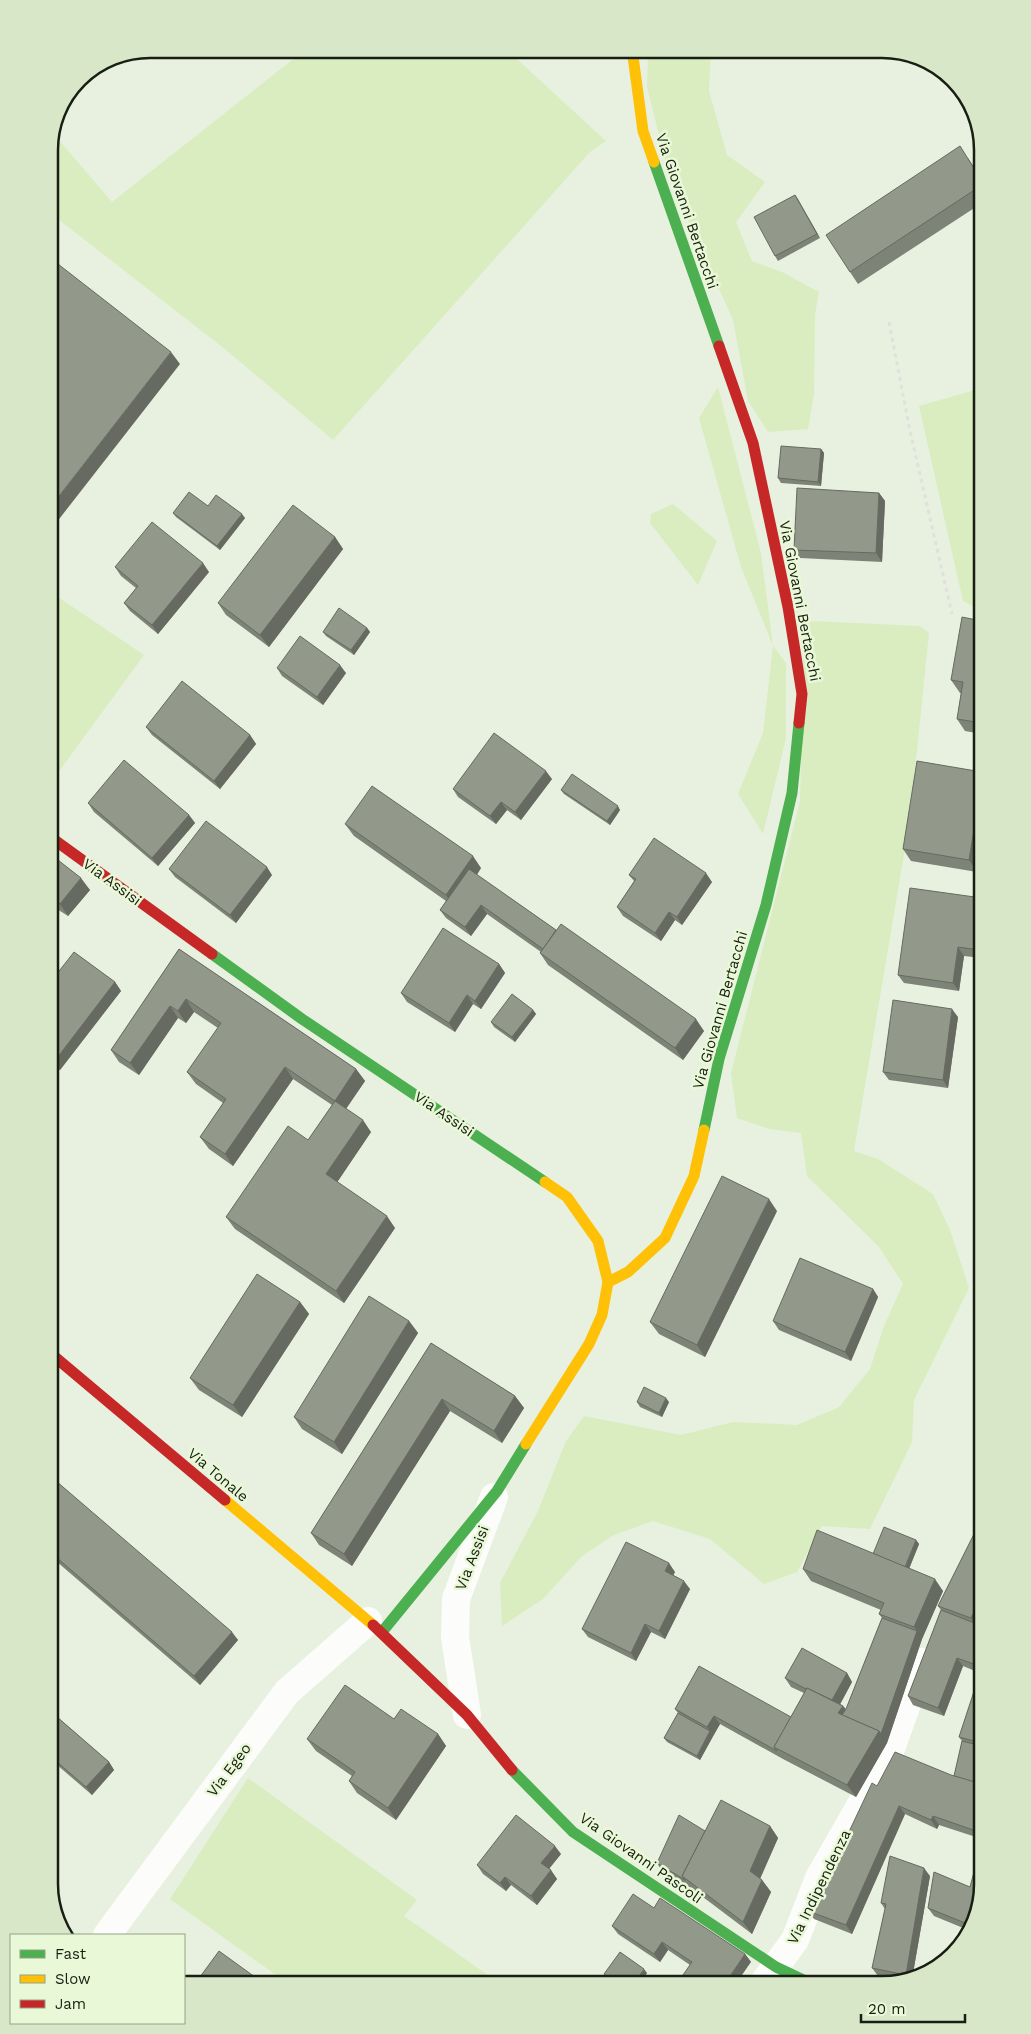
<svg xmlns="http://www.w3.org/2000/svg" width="1031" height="2034" viewBox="0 0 1031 2034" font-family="'Work Sans',sans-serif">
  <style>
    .green { fill: #d9edc1 }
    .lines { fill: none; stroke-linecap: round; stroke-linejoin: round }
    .path { stroke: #dfe1dc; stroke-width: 3; stroke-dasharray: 4 4; stroke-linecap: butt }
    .street { stroke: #fcfdfa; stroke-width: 28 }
    .fast { stroke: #4caf50; stroke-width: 11 }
    .slow { stroke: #ffc107; stroke-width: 11 }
    .jam { stroke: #c62828; stroke-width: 11 }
    .wall { fill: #7e8377 }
    .shaded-wall { fill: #666a61 }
    .building { fill: #92988a; stroke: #666a61 }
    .labels { text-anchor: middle; stroke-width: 5; stroke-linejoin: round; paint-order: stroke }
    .street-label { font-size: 15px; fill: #181e12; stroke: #e9f9d7 }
    .rim { fill: none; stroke: #181e12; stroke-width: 2.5 }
  </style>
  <rect width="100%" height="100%" fill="#e8f1df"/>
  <g class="green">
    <polygon points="306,49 506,49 606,141 590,152 333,440 226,350 49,212 49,143 52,132 112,202"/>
    <polygon points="648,49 711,49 709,91 727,155 765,182 736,222 752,261 782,272 819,292 815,314 814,394 808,429 768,432 748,401 733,320 670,179 647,87"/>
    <polygon points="718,387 761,553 773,646 786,663 786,738 763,834 738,794 763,733 773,646 741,567 699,418"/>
    <polygon points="982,388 982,607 976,608 963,601 919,406"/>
    <polygon points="673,504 717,541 698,585 650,523 651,514"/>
    <polygon points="49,591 144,655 49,785"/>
    <polygon points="812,621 920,626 929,633 910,819 854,1151 878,1159 933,1194 950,1230 969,1288 914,1400 912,1442 870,1529 822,1526 797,1572 764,1584 710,1539 653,1521 614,1535 582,1556 543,1599 502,1626 500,1583 538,1511 566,1441 584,1416 681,1435 733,1422 797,1425 839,1407 870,1369 884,1326 903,1284 879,1247 807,1176 801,1133 769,1129 737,1118 731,1073 800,801 804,627"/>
    <polygon points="248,1778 417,1900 404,1916 502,1985 290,1985 170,1899"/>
  </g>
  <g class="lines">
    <polyline class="path" points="889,322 910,431 952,614"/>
    <g class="street">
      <polyline points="467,1715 455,1637 456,1599 494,1497"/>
      <polyline points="107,1935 287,1692 368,1621"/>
      <polyline points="762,1985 795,1940 819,1878 888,1757 922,1662"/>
    </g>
    <g class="fast">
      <polyline points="654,162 719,346"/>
      <polyline points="212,954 302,1019 545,1182"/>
      <polyline points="704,1130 719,1059 766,905 792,793 799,723"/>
      <polyline points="382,1632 497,1491 526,1444"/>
      <polyline points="512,1770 573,1832 776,1967 814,1985"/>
    </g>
    <g class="slow">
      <polyline points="632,49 643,131 654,162"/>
      <polyline points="608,1282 628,1272 665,1238 694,1176 704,1130"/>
      <polyline points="526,1444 589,1344 602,1315 608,1282 598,1241 567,1197 545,1182"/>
      <polyline points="225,1500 373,1625"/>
    </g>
    <g class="jam">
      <polyline points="719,346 753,443 788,607 802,694 799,723"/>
      <polyline points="49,836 212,954"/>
      <polyline points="49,1352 225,1500"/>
      <polyline points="373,1625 467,1715 512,1770"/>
    </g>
  </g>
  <g class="wall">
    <polygon points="968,158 982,180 982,203 858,284 850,272"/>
    <polygon points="795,195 820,238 778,261 775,256"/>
    <polygon points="821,449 824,453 821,486 781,483 778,478"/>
    <polygon points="879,493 885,501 882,562 800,558 794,550"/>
    <polygon points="208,506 245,518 220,550 176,517 173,513"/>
    <polygon points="335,537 343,549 269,647 226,615 218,603"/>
    <polygon points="115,567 209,572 158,634 130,611 124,603 136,588 121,576"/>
    <polygon points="982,621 982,734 965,731 957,719 961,693 960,693 951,680"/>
    <polygon points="367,628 370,632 354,655 326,636 323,632"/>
    <polygon points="277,668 346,673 323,705 282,676"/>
    <polygon points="146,727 250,735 256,744 220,789 152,735"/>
    <polygon points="982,772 982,843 977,872 911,861 903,849"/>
    <polygon points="552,779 521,820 507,810 496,824 458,797 453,789"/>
    <polygon points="561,790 620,810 610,825 564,794"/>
    <polygon points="88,803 189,815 195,823 158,866 94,812"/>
    <polygon points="345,824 481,868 477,875 556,930 704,1031 683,1060 548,965 540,953 541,952 487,914 471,936 446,918 440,910 446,901 354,836"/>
    <polygon points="49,853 90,890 68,916 49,904"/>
    <polygon points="169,869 272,875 236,923 175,877"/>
    <polygon points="629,875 712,882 682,925 675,920 661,941 623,916 617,907 634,881"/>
    <polygon points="982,898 982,958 964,956 959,991 904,983 898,975"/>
    <polygon points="179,949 356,1069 365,1081 346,1109 371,1132 337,1182 395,1228 344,1303 235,1229 226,1217 308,1140 332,1105 293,1079 233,1166 209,1149 200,1137 223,1103 196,1084 187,1072 218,1028 194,1012 186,1023 178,1018 139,1075 119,1062 111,1050"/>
    <polygon points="499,964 505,973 481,1009 473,1004 455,1032 407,1002 401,993"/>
    <polygon points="115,982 121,991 60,1070 49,1062 49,984"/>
    <polygon points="533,1010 536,1014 515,1042 494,1027 491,1022"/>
    <polygon points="958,1017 948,1088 889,1080 883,1072"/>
    <polygon points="777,1211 705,1357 659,1334 650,1322"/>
    <polygon points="873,1289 878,1297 851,1361 779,1330 773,1321"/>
    <polygon points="300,1302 309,1314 242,1417 199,1390 190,1378"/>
    <polygon points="409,1321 418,1333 342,1454 302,1429 294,1417"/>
    <polygon points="431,1343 515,1396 524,1408 502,1443 450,1411 352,1566 319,1545 311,1533"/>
    <polygon points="637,1402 669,1402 662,1417 640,1407"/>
    <polygon points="49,1475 238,1640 200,1685 49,1555"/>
    <polygon points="982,1518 982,1781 981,1784 982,1784 982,1839 939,1825 937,1829 905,1814 852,1934 814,1919 808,1911 847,1836 877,1786 954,1776 962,1741 959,1737 980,1673 963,1666 944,1716 913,1705 908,1696 941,1610 938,1606"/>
    <polygon points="916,1540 919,1544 909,1569 943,1591 922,1639 887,1743 856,1797 783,1759 720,1724 700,1760 667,1742 664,1738 678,1713 675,1709 791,1717 804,1693 791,1687 785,1678 847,1673 852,1682 840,1704 843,1706 846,1709 882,1618 879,1614 881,1610 811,1581 803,1569 873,1554"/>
    <polygon points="675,1572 673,1575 690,1589 665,1639 651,1632 636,1661 588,1637 582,1629"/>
    <polygon points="49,1710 109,1762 114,1770 92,1795 49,1758"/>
    <polygon points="394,1719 438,1734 446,1746 396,1820 357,1793 349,1781 352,1776 316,1751 307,1739"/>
    <polygon points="770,1826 778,1838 760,1879 762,1880 771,1892 752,1934 691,1888 662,1871 657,1863 705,1831"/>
    <polygon points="561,1854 549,1869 557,1879 537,1905 511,1885 506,1891 483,1874 477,1865"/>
    <polygon points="930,1876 912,1979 902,1981 878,1976 872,1968 885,1909 881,1903"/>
    <polygon points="982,1885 968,1930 934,1916 928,1908 970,1887"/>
    <polygon points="654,1908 745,1954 751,1962 690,1965 668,1950 660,1962 618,1934 612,1926"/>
    <polygon points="647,1973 639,1985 617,1985 608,1979 604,1974"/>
  </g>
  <g class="shaded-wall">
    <polygon points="795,195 798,199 820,238 817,234"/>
    <polygon points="171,352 180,364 49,532 49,509"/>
    <polygon points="821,449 824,453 821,486 818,482"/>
    <polygon points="879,493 885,501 882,562 876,553"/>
    <polygon points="242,514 245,518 220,550 217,546"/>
    <polygon points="335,537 343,549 269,647 260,635"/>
    <polygon points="203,563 209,572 158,634 152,625"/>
    <polygon points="367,628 370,632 354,655 351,650"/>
    <polygon points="340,665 346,673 323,705 317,697"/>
    <polygon points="250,735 256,744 220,789 214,781"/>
    <polygon points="546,771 552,779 521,820 515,812"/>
    <polygon points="982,780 982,843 977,872 969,860"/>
    <polygon points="501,802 507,810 496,824 490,816"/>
    <polygon points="618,806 620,810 610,825 607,821"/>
    <polygon points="189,815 195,823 158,866 152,858"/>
    <polygon points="473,856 481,868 454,907 446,895"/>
    <polygon points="267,867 272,875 236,923 230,915"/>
    <polygon points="706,873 712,882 682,925 677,917"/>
    <polygon points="81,878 90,890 68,916 60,904"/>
    <polygon points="481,905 487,914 471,936 465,927"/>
    <polygon points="669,912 675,920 661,941 655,933"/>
    <polygon points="982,927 982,955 979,950"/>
    <polygon points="958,947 964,956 959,991 953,983"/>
    <polygon points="499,964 505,973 481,1009 475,1001"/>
    <polygon points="115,982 121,991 60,1070 54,1062"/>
    <polygon points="467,995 473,1004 455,1032 449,1023"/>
    <polygon points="186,999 194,1012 186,1023 178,1011"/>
    <polygon points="170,1006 178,1018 139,1075 130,1063"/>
    <polygon points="952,1009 958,1017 948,1088 943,1080"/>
    <polygon points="533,1010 536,1014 515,1042 512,1037"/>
    <polygon points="696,1019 704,1031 683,1060 675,1048"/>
    <polygon points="285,1067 293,1079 233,1166 225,1154"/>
    <polygon points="356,1069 365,1081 343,1113 335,1101"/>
    <polygon points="363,1120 371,1132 334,1187 326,1174"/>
    <polygon points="769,1199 777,1211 705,1357 697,1345"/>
    <polygon points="387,1216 395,1228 344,1303 336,1291"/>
    <polygon points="873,1289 878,1297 851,1361 845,1352"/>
    <polygon points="300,1302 309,1314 242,1417 233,1405"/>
    <polygon points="409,1321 418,1333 342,1454 334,1442"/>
    <polygon points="515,1396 524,1408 502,1443 494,1431"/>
    <polygon points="666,1398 669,1402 662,1417 659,1413"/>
    <polygon points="442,1399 450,1411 352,1566 344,1554"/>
    <polygon points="916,1540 919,1544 906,1576 904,1572"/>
    <polygon points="669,1563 675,1572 671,1580 665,1571"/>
    <polygon points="935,1579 943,1591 922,1639 887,1743 856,1797 847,1785 917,1631 914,1627"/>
    <polygon points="684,1581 690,1589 665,1639 659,1631"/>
    <polygon points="982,1595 982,1625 979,1630 971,1618"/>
    <polygon points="645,1624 651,1632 636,1661 631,1653"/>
    <polygon points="232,1632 238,1640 200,1685 194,1676"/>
    <polygon points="957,1658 963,1666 944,1716 938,1708"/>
    <polygon points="847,1673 852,1682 837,1710 831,1702"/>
    <polygon points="843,1706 852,1718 849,1721 838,1713"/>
    <polygon points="714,1716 720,1724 713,1736 707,1727"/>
    <polygon points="710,1731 713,1736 700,1760 697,1756"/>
    <polygon points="438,1734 446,1746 396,1820 388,1808"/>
    <polygon points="109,1762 114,1770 92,1795 86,1787"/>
    <polygon points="982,1767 982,1781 979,1790 976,1786"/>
    <polygon points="899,1806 905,1814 852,1934 846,1925"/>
    <polygon points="933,1816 939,1825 937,1829 931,1820"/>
    <polygon points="770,1826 778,1838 758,1883 750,1871"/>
    <polygon points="555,1846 561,1854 547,1871 541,1863"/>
    <polygon points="924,1868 930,1876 912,1979 909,1980 906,1975"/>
    <polygon points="551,1870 557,1879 537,1905 531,1896"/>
    <polygon points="505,1877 511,1885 506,1891 500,1883"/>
    <polygon points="762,1880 771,1892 752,1934 743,1922"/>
    <polygon points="662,1942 668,1950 660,1962 654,1954"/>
    <polygon points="745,1954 751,1962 735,1985 724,1985"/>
    <polygon points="644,1969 647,1973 639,1985 633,1985"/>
  </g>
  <g class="building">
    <polygon points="960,146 982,181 982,185 850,272 826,235"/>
    <polygon points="795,195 817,234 775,256 754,217"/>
    <polygon points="49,257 171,352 49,509"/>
    <polygon points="781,446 821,449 818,482 778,478"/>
    <polygon points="797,488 879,493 876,553 794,550"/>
    <polygon points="189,492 208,506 216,495 242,514 217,546 173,513"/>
    <polygon points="293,505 335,537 260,635 218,603"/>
    <polygon points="152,522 203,563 152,625 124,603 138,586 115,567"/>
    <polygon points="339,608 367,628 351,650 323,632"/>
    <polygon points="962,617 982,621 982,723 957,719 963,682 951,680"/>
    <polygon points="300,636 340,665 317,697 277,668"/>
    <polygon points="182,681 250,735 214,781 146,727"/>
    <polygon points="494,733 546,771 515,812 501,802 490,816 453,789"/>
    <polygon points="124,760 189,815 152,858 88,803"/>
    <polygon points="917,761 982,772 982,780 969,860 903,849"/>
    <polygon points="572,774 618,806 607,821 561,790"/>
    <polygon points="372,786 473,856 446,895 345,824"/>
    <polygon points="206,821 267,867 230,915 169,869"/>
    <polygon points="654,838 706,873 677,917 669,912 655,933 617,907 636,879 629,875"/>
    <polygon points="49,853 81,878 60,904 49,897"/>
    <polygon points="469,869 556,930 543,949 481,905 465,927 440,910"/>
    <polygon points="910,888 982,898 982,927 979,950 958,947 953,983 898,975"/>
    <polygon points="561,924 696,1019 675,1048 540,953"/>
    <polygon points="443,928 499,964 475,1001 467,995 449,1023 401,993"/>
    <polygon points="179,949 356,1069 335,1101 363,1120 326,1174 387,1216 336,1291 226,1217 288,1126 308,1140 335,1101 285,1067 225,1154 200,1137 226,1099 187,1072 221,1023 186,999 178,1011 170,1006 130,1063 111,1050"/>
    <polygon points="74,952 115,982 54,1062 49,1058 49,984"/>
    <polygon points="512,994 533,1010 512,1037 491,1022"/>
    <polygon points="893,1000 952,1009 943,1080 883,1072"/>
    <polygon points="722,1176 769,1199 697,1345 650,1322"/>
    <polygon points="800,1258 873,1289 845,1352 773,1321"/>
    <polygon points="257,1274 300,1302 233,1405 190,1378"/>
    <polygon points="369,1296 409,1321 334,1442 294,1417"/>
    <polygon points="431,1343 515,1396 494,1431 442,1399 344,1554 311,1533"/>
    <polygon points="644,1387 666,1398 659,1413 637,1402"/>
    <polygon points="49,1475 232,1632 194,1676 49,1551"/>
    <polygon points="982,1518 982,1595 971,1618 938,1606"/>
    <polygon points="884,1527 916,1540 905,1567 873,1554"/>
    <polygon points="817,1530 935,1579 914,1627 879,1614 884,1603 803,1569"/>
    <polygon points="626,1542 669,1563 665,1571 684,1581 659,1631 645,1624 631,1653 582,1629"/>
    <polygon points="941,1610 982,1626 982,1743 959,1737 982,1667 957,1658 938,1708 908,1696"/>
    <polygon points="882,1618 917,1631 881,1734 879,1731 842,1715 846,1709"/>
    <polygon points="802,1648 847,1673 832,1700 807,1688 806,1689 785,1678"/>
    <polygon points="699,1666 791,1717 774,1747 777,1751 714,1716 707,1727 675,1709"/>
    <polygon points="345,1685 394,1719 401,1709 438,1734 388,1808 349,1781 355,1772 307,1739"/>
    <polygon points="807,1688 843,1706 838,1713 879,1731 847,1785 774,1747"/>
    <polygon points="49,1710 109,1762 86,1787 49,1755"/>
    <polygon points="678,1713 710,1731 697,1756 664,1738"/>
    <polygon points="962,1741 982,1746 982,1754 980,1761 982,1763 982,1767 977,1783 954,1776"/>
    <polygon points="895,1752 951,1775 982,1784 982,1833 933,1816 931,1820 899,1806 846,1925 808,1911 841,1834 847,1836 872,1783 877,1786"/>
    <polygon points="721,1800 770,1826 750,1871 762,1880 743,1922 682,1876"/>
    <polygon points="516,1815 555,1846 541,1863 551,1870 531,1896 505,1877 500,1883 477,1865"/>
    <polygon points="679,1815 705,1831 682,1876 685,1880 657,1863"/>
    <polygon points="890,1856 924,1868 906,1975 872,1968 886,1904 881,1903"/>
    <polygon points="975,1868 982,1871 982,1885 970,1925 928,1908 934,1872 970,1887"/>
    <polygon points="633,1894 654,1908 660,1898 745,1954 724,1985 676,1985 692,1962 662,1942 654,1954 612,1926"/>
    <polygon points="219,1951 266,1985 184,1985 184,1983 189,1975 197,1981"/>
    <polygon points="620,1952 644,1969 633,1985 621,1985 604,1974"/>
  </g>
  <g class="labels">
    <g class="street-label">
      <text transform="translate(687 211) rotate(71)" y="5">Via Giovanni Bertacchi</text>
      <text transform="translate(800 601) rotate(79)" y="5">Via Giovanni Bertacchi</text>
      <text transform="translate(112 882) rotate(36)" y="5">Via Assisi</text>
      <text transform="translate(720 1010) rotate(-74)" y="5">Via Giovanni Bertacchi</text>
      <text transform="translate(444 1114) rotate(34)" y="5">Via Assisi</text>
      <text transform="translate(218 1475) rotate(40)" y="5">Via Tonale</text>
      <text transform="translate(472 1558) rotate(-69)" y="5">Via Assisi</text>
      <text transform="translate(229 1770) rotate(-53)" y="5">Via Egeo</text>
      <text transform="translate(641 1858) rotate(35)" y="5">Via Giovanni Pascoli</text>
      <text transform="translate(819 1887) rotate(-64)" y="5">Via Indipendenza</text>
    </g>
  </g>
  <path d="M0 0H1031V2034H0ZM150 58H882A92 92 0 0 1 974 150V1884A92 92 0 0 1 882 1976H150A92 92 0 0 1 58 1884V150A92 92 0 0 1 150 58Z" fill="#d8e7c7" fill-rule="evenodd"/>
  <path class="rim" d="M150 58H882A92 92 0 0 1 974 150V1884A92 92 0 0 1 882 1976H150A92 92 0 0 1 58 1884V150A92 92 0 0 1 150 58Z"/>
  <rect x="10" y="1934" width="175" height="90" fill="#e9f9d7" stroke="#95a188"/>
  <rect x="20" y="1950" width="25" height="8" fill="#4caf50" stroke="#95a188"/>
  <text x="55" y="1959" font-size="15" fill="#181e12">Fast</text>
  <rect x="20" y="1975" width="25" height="8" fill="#ffc107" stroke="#95a188"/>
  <text x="55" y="1984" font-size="15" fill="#181e12">Slow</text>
  <rect x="20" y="2000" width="25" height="8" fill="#c62828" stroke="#95a188"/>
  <text x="55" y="2009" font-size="15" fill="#181e12">Jam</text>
  <path d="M861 2014v8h104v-8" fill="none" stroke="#181e12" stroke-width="2.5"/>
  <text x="868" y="2014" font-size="15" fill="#181e12" stroke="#e9f9d7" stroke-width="4" paint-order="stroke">20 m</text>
</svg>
